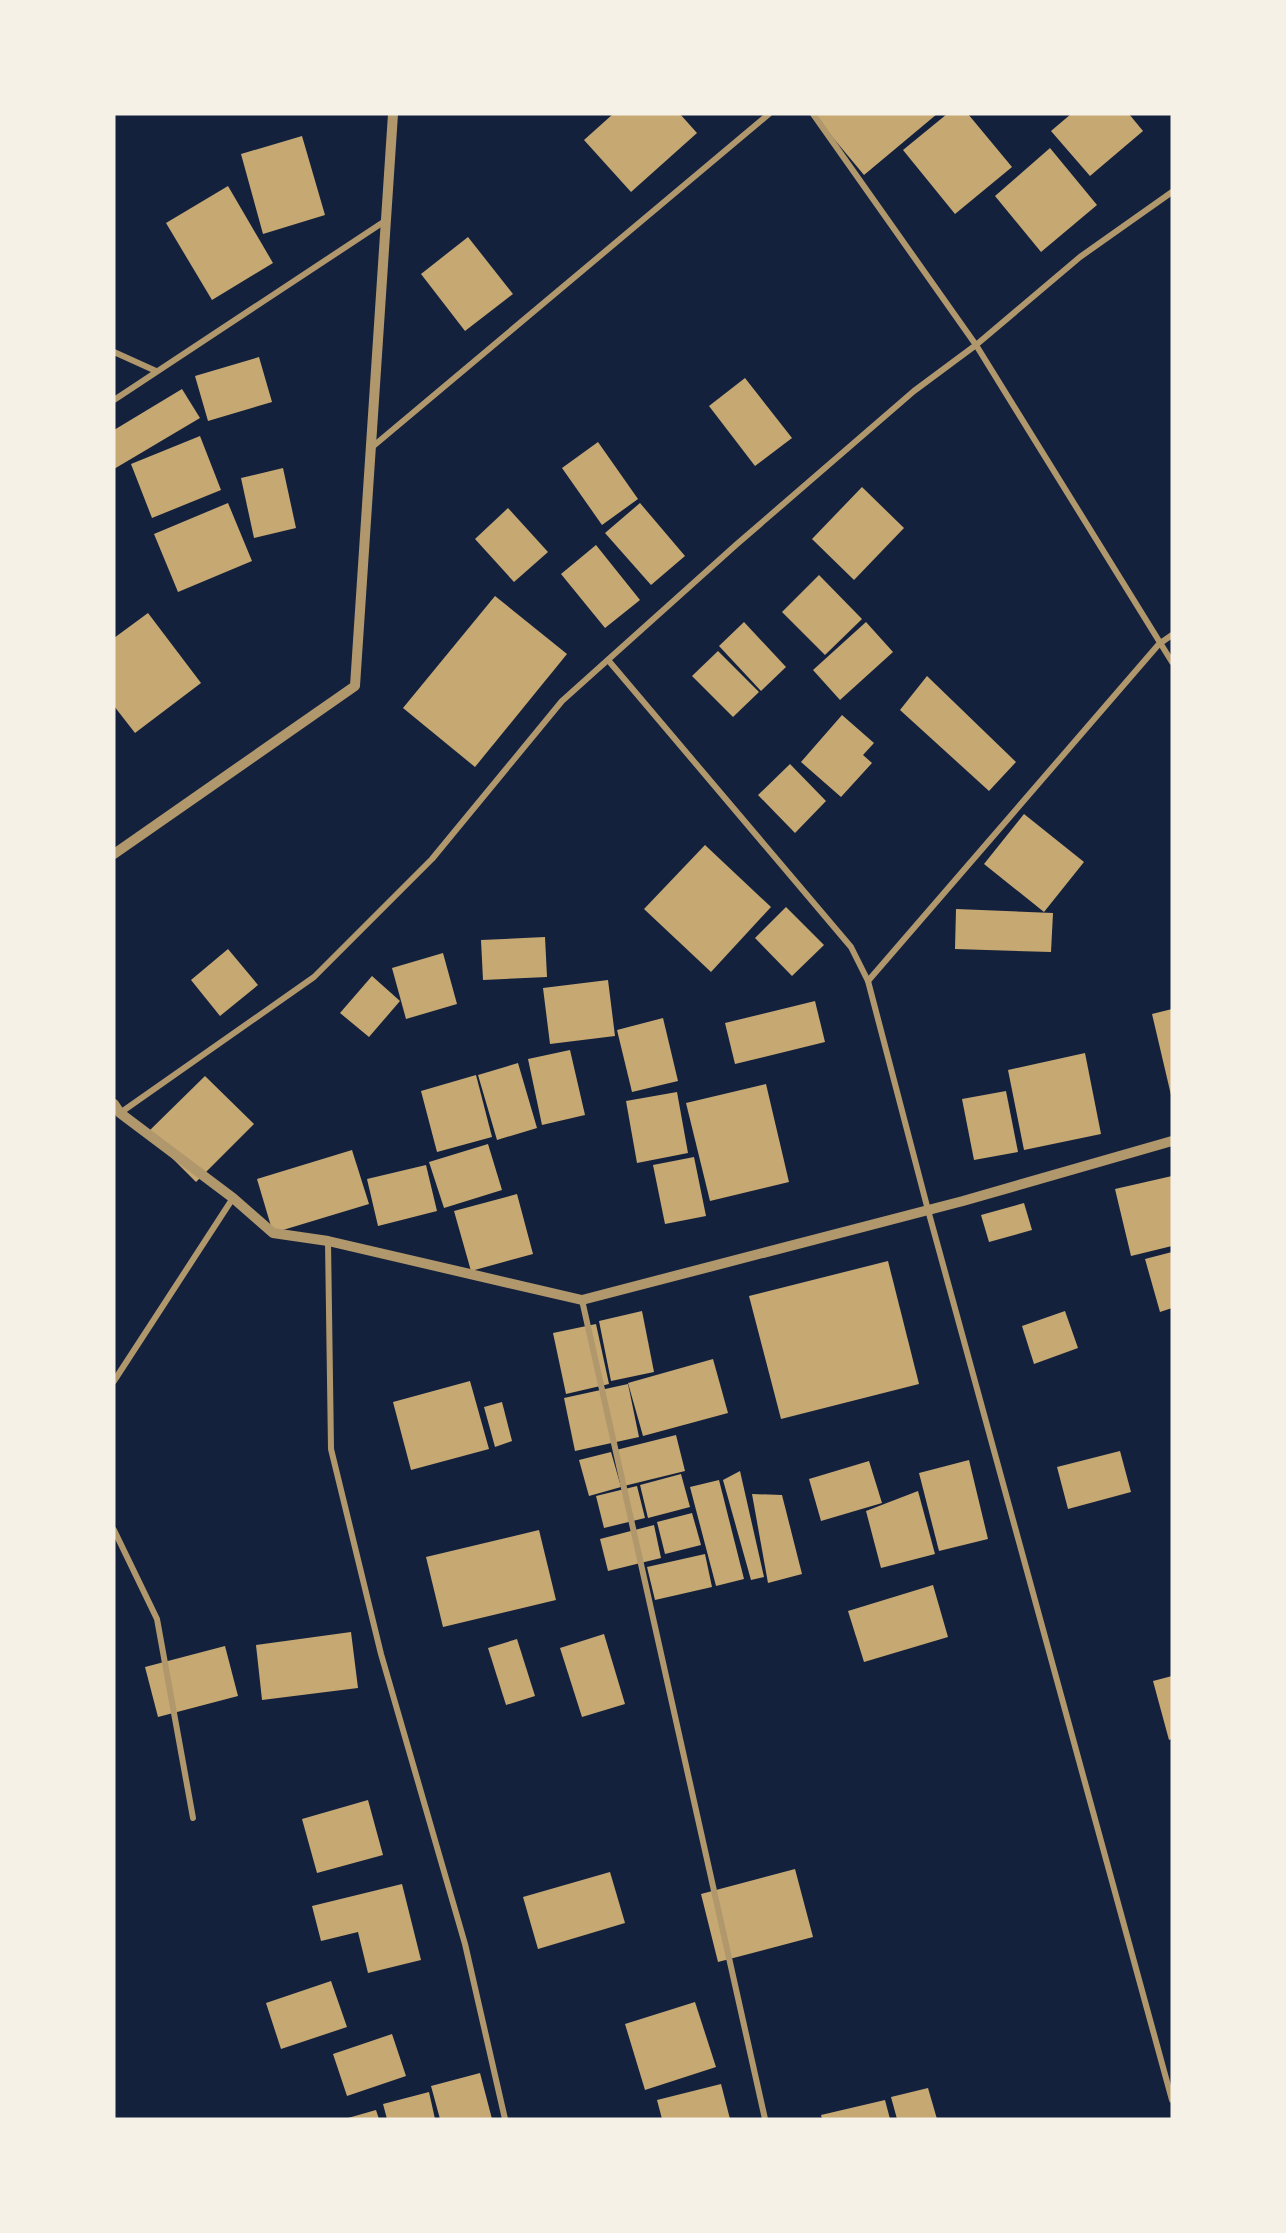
<svg xmlns="http://www.w3.org/2000/svg" width="1286" height="2233" viewBox="0 0 1286 2233" font-family="'Source Sans 3',sans-serif">
  <style>
    .building { fill: #c6a872 }
    .lines { fill: none; stroke-linecap: round; stroke-linejoin: round }
    .minor { stroke: #b1986c; stroke-width: 6 }
    .tertiary { stroke: #b1986c; stroke-width: 10 }
  </style>
  <rect width="100%" height="100%" fill="#14213d"/>
  <g class="building">
    <polygon points="613,114 680,114 697,133 631,192 584,140"/>
    <polygon points="815,114 937,114 864,175 814,115"/>
    <polygon points="947,114 968,114 1012,167 955,214 903,150"/>
    <polygon points="1071,114 1129,114 1143,131 1090,176 1051,131"/>
    <polygon points="302,136 325,215 263,234 241,154"/>
    <polygon points="1050,148 1097,205 1041,252 995,196"/>
    <polygon points="228,186 273,263 212,300 166,223"/>
    <polygon points="468,237 513,294 465,331 421,274"/>
    <polygon points="259,357 272,402 208,421 195,376"/>
    <polygon points="745,378 792,438 755,466 709,406"/>
    <polygon points="182,389 200,418 114,469 114,430"/>
    <polygon points="200,436 221,490 152,518 131,464"/>
    <polygon points="598,442 638,499 602,525 562,468"/>
    <polygon points="283,468 296,528 254,538 241,478"/>
    <polygon points="862,487 904,528 854,580 812,539"/>
    <polygon points="228,503 252,561 178,592 154,534"/>
    <polygon points="640,503 685,556 651,585 605,533"/>
    <polygon points="508,508 548,552 514,582 475,539"/>
    <polygon points="596,545 640,600 605,628 561,574"/>
    <polygon points="819,575 862,619 825,655 782,612"/>
    <polygon points="495,596 567,654 475,767 403,708"/>
    <polygon points="148,613 201,683 135,733 114,706 114,638"/>
    <polygon points="744,622 786,667 761,691 719,646"/>
    <polygon points="866,622 893,652 840,700 813,670"/>
    <polygon points="718,651 759,692 733,717 692,676"/>
    <polygon points="927,676 1016,762 989,791 900,710"/>
    <polygon points="842,715 874,743 863,755 872,763 841,797 801,762"/>
    <polygon points="790,764 826,801 795,833 758,795"/>
    <polygon points="1024,814 1084,862 1044,912 984,864"/>
    <polygon points="705,845 771,907 711,972 644,909"/>
    <polygon points="786,907 824,945 792,976 755,938"/>
    <polygon points="956,909 1053,913 1051,952 955,949"/>
    <polygon points="545,937 547,977 483,980 481,940"/>
    <polygon points="228,949 258,985 220,1016 191,980"/>
    <polygon points="443,953 457,1004 406,1019 392,968"/>
    <polygon points="372,976 400,1001 369,1037 340,1013"/>
    <polygon points="608,980 615,1036 550,1044 543,988"/>
    <polygon points="815,1001 825,1042 735,1064 725,1023"/>
    <polygon points="1172,1009 1172,1095 1171,1095 1152,1014"/>
    <polygon points="663,1018 678,1081 632,1092 617,1030"/>
    <polygon points="570,1050 585,1115 542,1125 528,1059"/>
    <polygon points="1085,1053 1101,1134 1024,1150 1008,1070"/>
    <polygon points="518,1063 537,1128 497,1140 478,1075"/>
    <polygon points="476,1075 492,1137 437,1152 421,1091"/>
    <polygon points="205,1076 254,1124 196,1182 147,1133"/>
    <polygon points="766,1084 789,1182 710,1201 686,1103"/>
    <polygon points="1006,1091 1018,1152 974,1160 962,1099"/>
    <polygon points="677,1092 688,1153 637,1163 626,1101"/>
    <polygon points="488,1144 502,1190 444,1208 429,1162"/>
    <polygon points="352,1150 369,1204 273,1233 257,1179"/>
    <polygon points="694,1157 706,1216 665,1224 653,1165"/>
    <polygon points="426,1165 437,1211 378,1226 367,1179"/>
    <polygon points="1172,1176 1172,1246 1131,1256 1115,1189"/>
    <polygon points="517,1194 533,1254 471,1271 454,1211"/>
    <polygon points="1024,1203 1032,1230 989,1242 981,1215"/>
    <polygon points="1172,1252 1172,1308 1160,1312 1145,1259"/>
    <polygon points="888,1261 919,1384 781,1419 749,1296"/>
    <polygon points="642,1311 654,1372 611,1381 599,1321"/>
    <polygon points="1065,1311 1078,1348 1034,1364 1022,1326"/>
    <polygon points="596,1324 609,1384 566,1394 553,1333"/>
    <polygon points="713,1359 728,1413 643,1436 628,1383"/>
    <polygon points="470,1381 489,1449 411,1470 393,1402"/>
    <polygon points="628,1384 639,1437 575,1451 564,1398"/>
    <polygon points="502,1402 512,1441 495,1447 484,1407"/>
    <polygon points="676,1435 685,1471 624,1486 616,1450"/>
    <polygon points="1120,1451 1131,1492 1068,1509 1057,1467"/>
    <polygon points="611,1452 621,1487 589,1496 579,1460"/>
    <polygon points="969,1460 988,1539 939,1551 919,1473"/>
    <polygon points="869,1461 882,1503 821,1521 809,1479"/>
    <polygon points="740,1471 764,1577 751,1580 723,1480"/>
    <polygon points="681,1474 690,1507 648,1518 640,1485"/>
    <polygon points="719,1480 744,1579 716,1586 690,1487"/>
    <polygon points="637,1486 645,1518 604,1528 596,1496"/>
    <polygon points="918,1491 935,1554 881,1568 866,1511"/>
    <polygon points="752,1494 782,1495 802,1574 768,1583"/>
    <polygon points="692,1513 701,1545 665,1554 657,1522"/>
    <polygon points="654,1525 661,1558 608,1571 600,1539"/>
    <polygon points="539,1530 556,1600 443,1627 426,1557"/>
    <polygon points="705,1554 712,1587 655,1600 647,1567"/>
    <polygon points="933,1585 948,1637 864,1662 848,1611"/>
    <polygon points="351,1632 358,1688 262,1700 256,1645"/>
    <polygon points="604,1634 625,1704 582,1717 560,1648"/>
    <polygon points="517,1639 535,1696 506,1705 488,1648"/>
    <polygon points="225,1646 238,1696 158,1717 145,1667"/>
    <polygon points="1172,1676 1172,1739 1169,1740 1153,1681"/>
    <polygon points="368,1800 383,1855 317,1873 302,1819"/>
    <polygon points="795,1869 813,1937 718,1962 701,1894"/>
    <polygon points="610,1872 625,1923 538,1949 523,1897"/>
    <polygon points="402,1884 421,1960 368,1973 358,1932 321,1941 312,1906"/>
    <polygon points="331,1981 347,2027 281,2049 266,2003"/>
    <polygon points="695,2002 716,2067 645,2090 625,2024"/>
    <polygon points="392,2034 406,2076 347,2096 333,2054"/>
    <polygon points="480,2073 492,2119 440,2119 431,2086"/>
    <polygon points="721,2084 730,2119 662,2119 657,2100"/>
    <polygon points="928,2088 937,2119 897,2119 891,2097"/>
    <polygon points="429,2092 435,2119 387,2119 383,2104"/>
    <polygon points="885,2100 890,2119 822,2119 821,2115"/>
    <polygon points="376,2110 379,2119 348,2119 348,2118"/>
  </g>
  <g class="lines">
    <g class="minor">
      <polyline points="813,114 976,345 1172,662"/>
      <polyline points="114,352 156,371"/>
      <polyline points="114,400 385,221"/>
      <polyline points="371,448 769,114"/>
      <polyline points="608,660 851,947 868,981 928,1210 1172,2100"/>
      <polyline points="868,981 1159,644 1172,635"/>
      <polyline points="120,1113 314,977 432,859 562,701 737,544 914,391 976,345 1080,257 1172,192"/>
      <polyline points="328,1241 331,1449 381,1654 465,1944 505,2119"/>
      <polyline points="582,1300 765,2119"/>
      <polyline points="114,1381 233,1198"/>
      <polyline points="114,1530 157,1619 193,1818"/>
    </g>
    <g class="tertiary">
      <polyline points="114,854 355,686 393,114"/>
      <polyline points="114,1104 120,1113 233,1198 273,1233 328,1241 582,1300 963,1201 1172,1141"/>
    </g>
  </g>
  <rect width="1286" height="2233" fill="none" stroke="#f6f1e7" stroke-width="231"/>
</svg>
